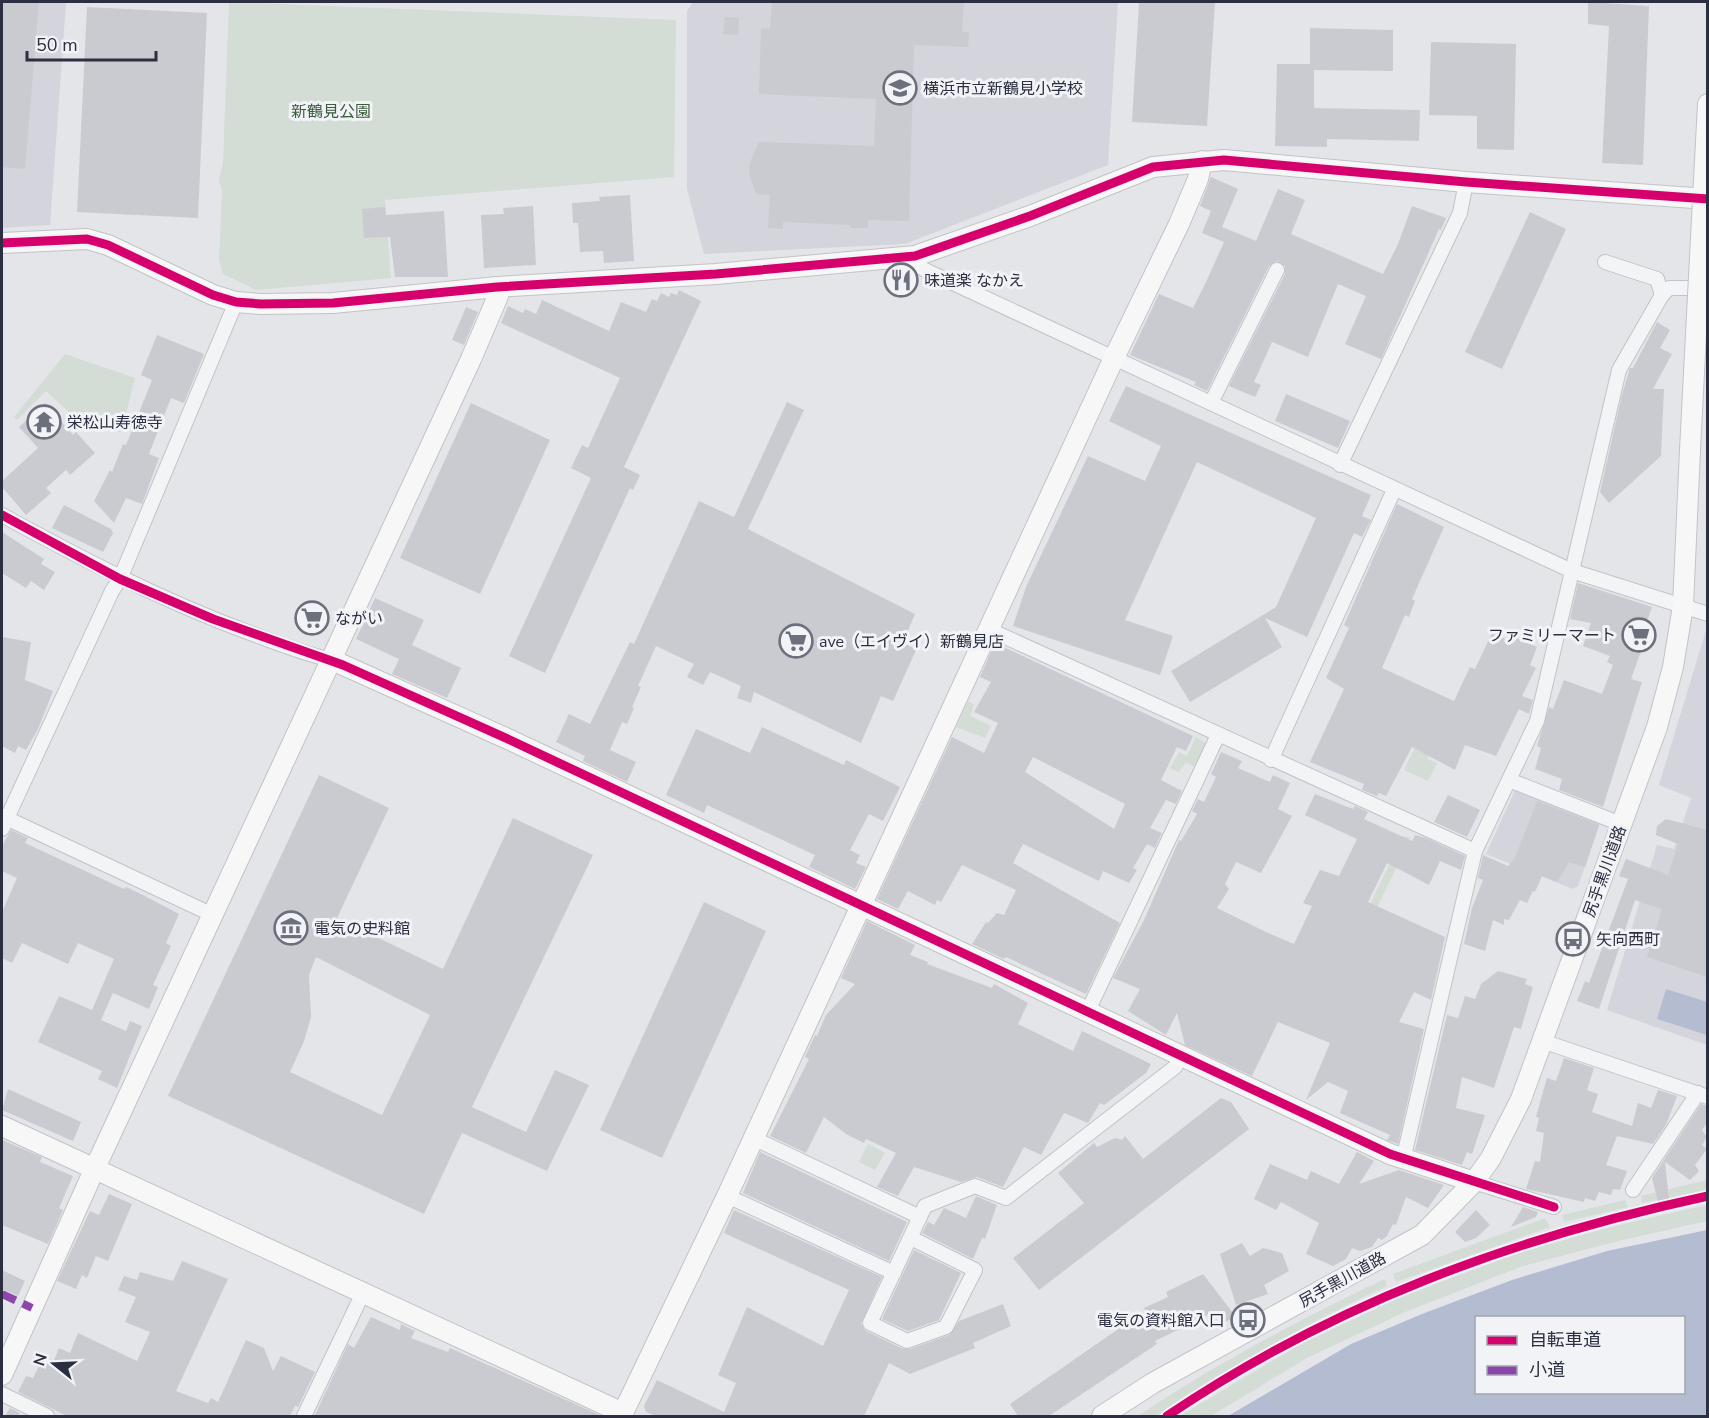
<svg xmlns="http://www.w3.org/2000/svg" width="1709" height="1418" viewBox="0 0 1709 1418" font-family="'Nunito Sans','Noto Sans JP',sans-serif">
  <style>
    .built { fill: #d3d4dc }
    .green { fill: #d3dcd5 }
    .water { fill: #b4bcd2; fill-rule: evenodd }
    .building { fill: #cacbd0; fill-rule: evenodd }
    .lines { fill: none; stroke-linecap: round; stroke-linejoin: round }
    .street-casing { stroke: #c2c3c7; stroke-width: 16 }
    .secondary-casing { stroke: #c2c3c7; stroke-width: 22 }
    .street { stroke: #f3f4f6; stroke-width: 14 }
    .secondary { stroke: #f7f7f7; stroke-width: 20 }
    .secondary-bridge-casing { stroke: #c2c3c7; stroke-width: 22; stroke-linecap: butt }
    .secondary-bridge { stroke: #f7f7f7; stroke-width: 20 }
    .quiet { stroke: #8e44ad; stroke-width: 8; stroke-dasharray: 15 8; stroke-linecap: butt }
    .cycleway-casing { stroke: #f2f3f7; stroke-width: 13 }
    .cycleway { stroke: #d6006c; stroke-width: 9 }
    .labels { text-anchor: middle; stroke-width: 6; stroke-linejoin: round; paint-order: stroke }
    .poi-label { font-size: 16px; fill: #2b2f41; stroke: #f2f3f7; text-anchor: start }
    .park-label { font-size: 16px; fill: #395c3a; stroke: #f2f3f7 }
    .street-label { font-size: 16px; fill: #2b2f41; stroke: #f2f3f7 }
  </style>
  <rect width="100%" height="100%" fill="#e4e5e9"/>
  <g class="built">
    <polygon points="2,2 66,2 50,225 2,228"/>
    <polygon points="693,2 1118,2 1108,165 905,244 704,254 687,189 687,11"/>
    <polygon points="1707,627 1708,627 1707,1045 1607,1010 1657,845 1674,849 1691,798 1659,785"/>
    <polygon points="1516,788 1601,821 1578,886 1573,889 1486,854"/>
  </g>
  <g class="green">
    <polygon points="229,2 676,20 674,177 385,200 391,278 256,290 223,274 219,260 222,192 219,179 223,163"/>
    <polygon points="65,354 135,378 121,433 69,412 46,391 17,420 14,417"/>
    <polygon points="968,701 974,705 970,716 991,726 985,738 956,727"/>
    <polygon points="1196,737 1206,744 1194,767 1186,762 1179,772 1170,768 1179,752 1187,756"/>
    <polygon points="1420,737 1435,743 1427,759 1437,763 1428,781 1404,770"/>
    <polygon points="1403,836 1411,838 1350,962 1344,958"/>
    <polygon points="868,1144 885,1153 875,1170 859,1162"/>
    <polygon points="1707,1180 1707,1190 1642,1203 1641,1196"/>
    <polygon points="1625,1200 1628,1207 1564,1222 1562,1215"/>
    <polygon points="1707,1205 1707,1221 1618,1241 1523,1266 1405,1312 1307,1358 1211,1416 1180,1416 1301,1344 1399,1298 1520,1252 1615,1226"/>
    <polygon points="1545,1218 1550,1227 1396,1282 1393,1274"/>
    <path d="M1385,1279l2,7c-80,37 -158,81 -231,130h-18c78,-52 162,-97 247,-137z"/>
  </g>
  <g class="water">
    <polygon points="1666,989 1707,1002 1707,1035 1657,1019"/>
    <path d="M1707,1230v186h-479l123,-72 71,-30 90,-34 95,-29zM1476,1318h208v74h-208z"/>
  </g>
  <g class="building">
    <polygon points="2,2 39,2 25,169 2,167"/>
    <polygon points="772,2 964,2 962,32 969,32 968,47 914,45 909,221 868,220 868,228 850,228 850,225 783,222 783,229 768,228 770,195 756,194 749,173 750,162 759,142 874,146 876,99 759,94 761,28 770,29"/>
    <polygon points="1139,2 1215,2 1207,126 1132,122"/>
    <polygon points="1588,2 1649,6 1643,165 1602,163 1609,26 1588,24"/>
    <polygon points="87,7 207,13 198,218 77,212"/>
    <polygon points="725,17 739,18 738,35 723,34"/>
    <polygon points="1310,28 1393,30 1393,71 1314,70 1314,108 1420,110 1419,141 1327,139 1327,147 1275,146 1277,64 1310,64"/>
    <polygon points="1431,42 1516,44 1514,150 1477,149 1477,116 1429,115"/>
    <polygon points="1211,177 1238,189 1222,227 1256,241 1278,189 1305,200 1291,234 1383,274 1398,244 1412,206 1446,218 1441,230 1439,229 1381,359 1345,344 1366,296 1338,284 1308,357 1272,342 1254,382 1261,385 1255,397 1229,386 1285,274 1285,266 1277,261 1269,266 1207,391 1194,385 1196,382 1130,355 1159,294 1193,308 1207,280 1224,242 1202,233 1211,211 1200,206"/>
    <polygon points="630,195 634,261 604,263 603,251 580,252 578,223 573,223 572,203 600,201 599,197"/>
    <polygon points="533,206 536,265 484,268 481,215 504,214 503,208"/>
    <polygon points="385,207 386,215 444,211 448,277 395,277 390,237 364,238 362,209"/>
    <polygon points="1530,212 1566,229 1502,369 1465,352"/>
    <polygon points="679,290 701,301 624,467 640,475 633,490 630,488 545,673 509,656 591,478 571,468 582,445 588,448 620,378 501,323 508,306 523,313 525,309 536,314 542,300 609,331 621,302 646,312 652,299 657,301 661,293 669,297 671,293 677,295"/>
    <polygon points="466,307 478,312 464,345 452,340"/>
    <polygon points="1657,322 1670,330 1660,348 1672,354 1653,389 1664,389 1661,456 1609,503 1600,492 1622,395 1630,368 1633,368"/>
    <polygon points="157,335 204,354 184,403 171,398 149,454 159,458 142,504 126,498 114,523 94,501 110,470 112,472 123,444 126,445 152,380 141,375"/>
    <polygon points="1126,386 1371,495 1362,516 1371,520 1362,537 1354,533 1307,637 1265,618 1282,647 1190,702 1171,671 1276,607 1316,518 1197,462 1125,620 1173,636 1160,675 1013,626 1026,587 1088,456 1145,481 1161,446 1109,421"/>
    <polygon points="1286,394 1350,421 1338,448 1275,421"/>
    <polygon points="787,402 804,410 748,529 915,614 903,642 916,650 893,701 881,696 861,743 754,692 751,703 737,698 741,686 710,672 703,685 687,677 694,664 656,646 638,686 641,687 632,707 634,708 627,724 622,722 610,750 636,762 627,782 583,761 585,756 556,742 569,714 590,724 630,642 634,644 699,501 734,517"/>
    <polygon points="45,403 73,435 76,432 95,453 70,475 66,470 46,488 51,493 26,515 2,487 2,481 38,448 19,427"/>
    <polygon points="471,403 550,440 480,594 400,558"/>
    <polygon points="1397,504 1444,527 1412,599 1415,601 1409,617 1405,615 1382,668 1454,701 1470,667 1475,669 1492,633 1514,643 1517,638 1537,647 1530,665 1536,668 1522,696 1533,700 1529,714 1519,709 1496,756 1465,745 1455,770 1412,747 1386,796 1379,793 1377,796 1362,790 1364,784 1310,762 1344,689 1326,678 1349,628 1344,625"/>
    <polygon points="64,505 111,529 113,533 103,552 52,528"/>
    <polygon points="2,532 44,559 41,564 55,572 44,590 31,581 26,588 2,573"/>
    <polygon points="1578,583 1652,607 1646,624 1650,626 1631,679 1642,682 1603,807 1559,790 1562,779 1535,769 1541,748 1537,746 1549,707 1553,709 1564,680 1602,694 1613,665 1607,662 1610,656 1583,646 1591,623 1570,619"/>
    <polygon points="375,598 424,620 412,645 461,668 447,698 392,674 399,659 356,639"/>
    <polygon points="2,637 31,642 25,680 53,691 38,729 26,750 18,746 15,753 2,746"/>
    <path d="M995,643l198,93 -7,15 -9,-4 -16,33 21,11 -6,13 -10,-4 -16,28 12,5 -7,15 -8,-4 -14,24 4,2 -8,13 -26,-12 -4,10 -76,-37 -10,19 107,60 -34,71 -80,-37 -2,2 -32,-15 14,-22 2,1 9,-10 7,2 12,-25 -54,-25 -21,37 -4,-2 -2,5 -27,-14 -10,18 -21,-10 75,-162 32,16 14,-30 -24,-11 17,-30 -11,-5zM1033,757l92,47 -11,25 -89,-57z"/>
    <polygon points="762,727 844,765 846,760 900,787 883,821 869,814 850,850 860,855 856,863 866,867 855,889 809,867 815,855 707,805 704,813 666,795 696,729 750,753"/>
    <polygon points="1221,752 1242,761 1238,768 1270,782 1273,775 1290,783 1278,809 1292,816 1261,873 1236,862 1225,884 1229,889 1217,908 1266,932 1294,944 1312,906 1303,903 1320,870 1339,876 1357,839 1305,815 1315,794 1353,809 1355,806 1368,812 1364,819 1412,841 1415,835 1426,838 1465,856 1461,870 1440,861 1429,885 1387,863 1368,902 1445,937 1431,1000 1414,992 1399,1022 1424,1029 1398,1144 1387,1140 1390,1135 1340,1113 1348,1091 1328,1082 1306,1100 1330,1043 1278,1022 1252,1076 1185,1045 1177,1013 1166,1035 1128,1011 1140,989 1113,978 1144,920 1179,840 1181,841 1197,814 1192,811 1198,799 1204,802 1216,777 1211,774"/>
    <path d="M319,775l70,33 -52,110 106,51 70,-151 80,37 -121,252 54,25 29,-62 34,15 -42,86 -85,-38 -38,81 -256,-118zM316,957l114,58 -48,100 -92,-43 14,-31 7,-24 -2,-42z"/>
    <polygon points="1448,795 1480,810 1467,837 1434,822"/>
    <polygon points="1537,801 1599,825 1585,867 1569,862 1557,882 1542,876 1535,892 1533,891 1527,903 1520,900 1509,920 1504,919 1504,925 1493,920 1485,951 1464,944 1472,908 1483,880 1478,878 1483,855 1508,866 1515,858"/>
    <polygon points="1666,819 1707,830 1707,977 1647,957 1662,909 1635,900 1599,1009 1577,1001 1585,981 1589,983 1628,879 1619,876 1626,859 1668,875 1678,844 1656,835 1657,826"/>
    <polygon points="11,830 28,838 25,843 124,889 126,887 141,894 179,914 166,943 171,946 153,985 158,987 149,1009 113,993 101,1020 126,1031 130,1021 142,1026 117,1088 98,1079 102,1071 38,1042 59,996 92,1010 114,959 78,943 68,964 22,943 12,963 2,958 2,912 17,878 2,871 2,846"/>
    <polygon points="704,902 766,931 662,1158 600,1130"/>
    <polygon points="867,921 915,945 910,955 928,962 927,964 992,988 994,984 1028,1003 1018,1024 1073,1051 1082,1031 1151,1064 1146,1073 1104,1105 1100,1103 1088,1123 1064,1113 1041,1155 1024,1147 1003,1187 977,1177 961,1182 914,1167 898,1196 877,1187 896,1153 866,1139 864,1143 846,1134 824,1117 806,1153 770,1136 809,1059 805,1057 815,1035 817,1036 826,1015 855,984 841,978"/>
    <polygon points="1498,971 1527,979 1525,984 1533,987 1521,1029 1514,1027 1494,1088 1462,1077 1456,1108 1485,1115 1472,1154 1467,1152 1462,1165 1415,1150 1447,1015 1458,1018 1465,996 1475,999 1481,984"/>
    <polygon points="1564,1058 1594,1068 1587,1090 1598,1094 1592,1112 1632,1126 1638,1103 1651,1108 1658,1090 1677,1096 1666,1125 1653,1144 1617,1136 1606,1165 1627,1171 1620,1190 1613,1189 1611,1195 1599,1192 1595,1201 1585,1198 1584,1202 1526,1189 1535,1161 1540,1162 1544,1133 1536,1131 1539,1118 1536,1117 1543,1092 1547,1078 1556,1081"/>
    <polygon points="8,1089 81,1122 73,1141 2,1110"/>
    <polygon points="1221,1098 1231,1102 1249,1129 1039,1290 1013,1258 1084,1203 1058,1173 1094,1143 1097,1147 1115,1138 1122,1140 1125,1136 1143,1159"/>
    <polygon points="1701,1104 1707,1106 1707,1123 1702,1130 1707,1137 1702,1145 1707,1149 1695,1165 1699,1171 1690,1180 1665,1162 1670,1208 1660,1210 1652,1178"/>
    <polygon points="2,1140 42,1157 40,1162 73,1176 59,1208 63,1210 48,1244 2,1225"/>
    <polygon points="760,1152 907,1222 889,1261 743,1193"/>
    <polygon points="1357,1152 1374,1161 1359,1184 1399,1170 1444,1185 1428,1208 1406,1197 1396,1225 1393,1224 1387,1236 1382,1240 1378,1238 1372,1247 1360,1251 1352,1248 1346,1259 1333,1266 1306,1254 1319,1223 1281,1202 1276,1210 1254,1199 1270,1164 1307,1180 1311,1171 1339,1184"/>
    <polygon points="109,1194 132,1204 108,1261 96,1256 87,1278 82,1275 76,1289 57,1281 90,1211 99,1215"/>
    <polygon points="976,1196 997,1205 985,1239 982,1238 973,1259 922,1233 928,1222 934,1225 944,1208 966,1218"/>
    <polygon points="1523,1207 1538,1212 1536,1217 1511,1227"/>
    <polygon points="734,1210 882,1277 861,1324 866,1331 903,1349 910,1349 949,1335 959,1321 1003,1304 1011,1326 973,1343 975,1348 910,1374 889,1363 864,1416 656,1416 646,1412 644,1406 657,1380 724,1412 736,1383 718,1375 747,1307 823,1346 849,1290 724,1233"/>
    <polygon points="1476,1210 1490,1225 1476,1238 1465,1242 1455,1232"/>
    <polygon points="1242,1243 1250,1256 1263,1248 1282,1253 1289,1271 1264,1285 1268,1294 1236,1305 1220,1254"/>
    <polygon points="914,1250 961,1273 939,1320 908,1331 882,1319"/>
    <polygon points="182,1261 228,1279 176,1391 208,1403 211,1398 218,1402 246,1340 264,1348 273,1371 281,1356 315,1372 298,1407 295,1406 290,1416 67,1416 18,1392 26,1376 33,1378 42,1360 52,1365 59,1348 70,1353 78,1333 137,1361 150,1332 125,1322 136,1297 118,1290 124,1276 137,1280 140,1272 173,1281"/>
    <polygon points="2,1270 25,1281 18,1296 2,1289"/>
    <polygon points="1203,1274 1236,1317 1222,1323 1216,1311 1155,1341 1157,1344 1049,1416 1018,1416 1010,1404 1127,1323 1151,1325 1144,1308 1168,1297 1166,1292"/>
    <polygon points="371,1317 400,1330 401,1324 415,1331 411,1338 448,1352 450,1348 602,1416 315,1415 348,1344 354,1348"/>
    <polygon points="10,1408 20,1413 18,1416 5,1416"/>
  </g>
  <g class="lines">
    <defs>
      <g id="street">
        <polyline points="915,256 920,267 927,271 1572,571 1708,614"/>
        <polyline points="1605,262 1657,279 1662,295"/>
        <polyline points="1211,403 1277,270"/>
        <polyline points="1340,465 1460,213 1466,182"/>
        <path d="M2,515c82,45 159,85 248,118 27,10 54,21 82,27"/>
        <polyline points="990,630 1475,851"/>
        <polyline points="1271,760 1394,490"/>
        <polyline points="1509,780 1621,824"/>
        <polyline points="2,816 213,915"/>
        <polyline points="2,829 112,591 120,579 236,302"/>
        <polyline points="1087,1013 1218,735"/>
        <polyline points="1542,1041 1708,1097"/>
        <polyline points="753,1138 920,1217"/>
        <polyline points="1403,1160 1475,851 1537,721 1619,370 1662,295 1669,288 1706,288"/>
        <polyline points="1474,1182 1554,1207"/>
        <polyline points="1633,1190 1698,1093"/>
        <polyline points="727,1196 894,1273"/>
        <polyline points="911,1238 975,1270 946,1327 907,1341 870,1323 925,1206 975,1186 1006,1198 1175,1067 1180,1057"/>
        <polyline points="2,1394 47,1416"/>
        <polyline points="304,1416 363,1293"/>
      </g>
      <g id="secondary">
        <polyline points="1703,199 1708,104"/>
        <polyline points="2,243 87,239 108,245 213,295 236,302 261,304 333,303 497,287 716,274 915,256 1030,216 1153,167 1224,160 1466,182 1708,199"/>
        <polyline points="332,660 510,740 1390,1154 1474,1182"/>
        <polyline points="2,1126 623,1413 727,1196 1114,358 1179,224 1198,179 1202,161"/>
        <polyline points="2,1375 95,1168 471,359 498,296 497,287"/>
        <polyline points="1102,1416 1153,1383 1422,1235 1474,1182 1491,1158 1521,1099 1657,727 1673,667 1683,606 1690,450"/>
      </g>
    </defs>
    <use href="#street" class="street-casing"/>
    <use href="#secondary" class="secondary-casing"/>
    <use href="#street" class="street"/>
    <use href="#secondary" class="secondary"/>
    <defs>
      <polyline id="secondary-bridge" points="1690,450 1703,199"/>
    </defs>
    <use href="#secondary-bridge" class="secondary-bridge-casing"/>
    <use href="#secondary-bridge" class="secondary-bridge"/>
    <polyline class="quiet" points="2,1294 32,1308"/>
    <defs>
      <g id="cycleway">
        <polyline points="2,243 87,239 108,245 213,295 236,302 261,304 333,303 497,287 716,274 915,256 1030,216 1153,167 1224,160 1466,182 1708,199"/>
        <polyline points="2,515 120,579 213,619 343,665 510,740 1390,1154 1554,1207"/>
        <path d="M1167,1416c166,-112 345,-178 541,-220"/>
      </g>
    </defs>
    <use href="#cycleway" class="cycleway-casing"/>
    <use href="#cycleway" class="cycleway"/>
  </g>
  <defs>
    <symbol id="school-ring" viewBox="-11 -11 22 22"><circle r="9.5" fill="#f2f3f7" stroke="#6c6f7c" stroke-width="1.5"/><path d="M0-5L7-2L0 1L-7-2ZM-4 1L0 2.5L4 1V4Q0 6-4 4Z" fill="#6c6f7c"/></symbol>
    <symbol id="restaurant-ring" viewBox="-11 -11 22 22"><circle r="9.5" fill="#f2f3f7" stroke="#6c6f7c" stroke-width="1.5"/><path d="M-5-6h1v4h1v-4h1v4h1v-4h1v5L-1.5 .5V6h-2V.5L-5-1ZM5-6V6H3V1.5H1.5Q1.5-4 5-6Z" fill="#6c6f7c"/></symbol>
    <symbol id="temple-ring" viewBox="-11 -11 22 22"><circle r="9.5" fill="#f2f3f7" stroke="#6c6f7c" stroke-width="1.5"/><path d="M0-6L5-2H3V0L6.5 2.5H4V6H1.5V3h-3V6H-4V2.5H-6.5L-3 0V-2H-5Z" fill="#6c6f7c"/></symbol>
    <symbol id="supermarket-ring" viewBox="-11 -11 22 22"><circle r="9.5" fill="#f2f3f7" stroke="#6c6f7c" stroke-width="1.5"/><path d="M-6-5.5h2.5l.6 2H6L4.5 2H-2.5L-4.4-4H-6ZM-1.5 3.2a1.3 1.3 0 1 0 .1 0ZM3 3.2a1.3 1.3 0 1 0 .1 0Z" fill="#6c6f7c"/></symbol>
    <symbol id="museum-ring" viewBox="-11 -11 22 22"><circle r="9.5" fill="#f2f3f7" stroke="#6c6f7c" stroke-width="1.5"/><path d="M0-6L6-3V-2H-6V-3ZM-5-1h2V3h-2ZM-1-1h2V3h-2ZM3-1h2V3H3ZM-6 4H6V6H-6Z" fill="#6c6f7c"/></symbol>
    <symbol id="bus-ring" viewBox="-11 -11 22 22"><circle r="9.5" fill="#f2f3f7" stroke="#6c6f7c" stroke-width="1.5"/><path d="M-5-6H5V4H4V6H2V4H-2V6H-4V4H-5ZM-3.5-4V0h7V-4ZM-3.5 1.2v1.5H-2V1.2ZM2 1.2v1.5H3.5V1.2Z" fill="#6c6f7c"/></symbol>
  </defs>
  <g fill-rule="evenodd">
    <use href="#school-ring" x="881" y="69" width="38" height="38"/>
    <use href="#restaurant-ring" x="882" y="261" width="38" height="38"/>
    <use href="#temple-ring" x="25" y="403" width="38" height="38"/>
    <use href="#supermarket-ring" x="293" y="599" width="38" height="38"/>
    <use href="#supermarket-ring" x="1620" y="616" width="38" height="38"/>
    <use href="#supermarket-ring" x="777" y="622" width="38" height="38"/>
    <use href="#museum-ring" x="272" y="909" width="38" height="38"/>
    <use href="#bus-ring" x="1554" y="920" width="38" height="38"/>
    <use href="#bus-ring" x="1229" y="1301" width="38" height="38"/>
  </g>
  <g class="labels">
    <g class="poi-label">
      <text x="923" y="94">横浜市立新鶴見小学校</text>
      <text x="924" y="286">味道楽 なかえ</text>
      <text x="67" y="428">栄松山寿徳寺</text>
      <text x="335" y="624">ながい</text>
      <text x="1616" y="641" text-anchor="end">ファミリーマート</text>
      <text x="819" y="647">ave（エイヴイ）新鶴見店</text>
      <text x="314" y="934">電気の史料館</text>
      <text x="1596" y="945">矢向西町</text>
      <text x="1225" y="1326" text-anchor="end">電気の資料館入口</text>
    </g>
    <g class="park-label">
      <text x="331" y="117">新鶴見公園</text>
    </g>
    <g class="street-label">
      <text transform="translate(1604 871) rotate(-70)" y="6">尻手黒川道路</text>
      <text transform="translate(1342 1279) rotate(-29)" y="6">尻手黒川道路</text>
    </g>
  </g>
  <rect width="1709" height="1418" fill="none" stroke="#2b2f41" stroke-width="6"/>
  <rect x="1475" y="1316" width="210" height="78" fill="#f2f3f7" stroke="#a2a5ae" stroke-width="1.5"/>
  <rect x="1487" y="1336" width="30" height="9" fill="#d6006c" stroke="#a2a5ae" stroke-width="1.5"/>
  <text x="1529" y="1346" font-size="18" fill="#2b2f41">自転車道</text>
  <rect x="1487" y="1366" width="30" height="9" fill="#8e44ad" stroke="#a2a5ae" stroke-width="1.5"/>
  <text x="1529" y="1376" font-size="18" fill="#2b2f41">小道</text>
  <g transform="translate(54 1364) rotate(288)" stroke="#f2f3f7" stroke-width="4.5" paint-order="stroke">
  <path d="M0-4.5L10 22L0 15L-10 22Z" fill="#2b2f41"/>
  <text y="-9" font-size="16" font-weight="bold" text-anchor="middle" fill="#2b2f41">N</text>
  </g>
  <path d="M27 51v9h129v-9" fill="none" stroke="#2b2f41" stroke-width="3"/>
  <text x="36" y="51" font-size="18" fill="#2b2f41" stroke="#f2f3f7" stroke-width="4.5" paint-order="stroke">50 m</text>
</svg>
